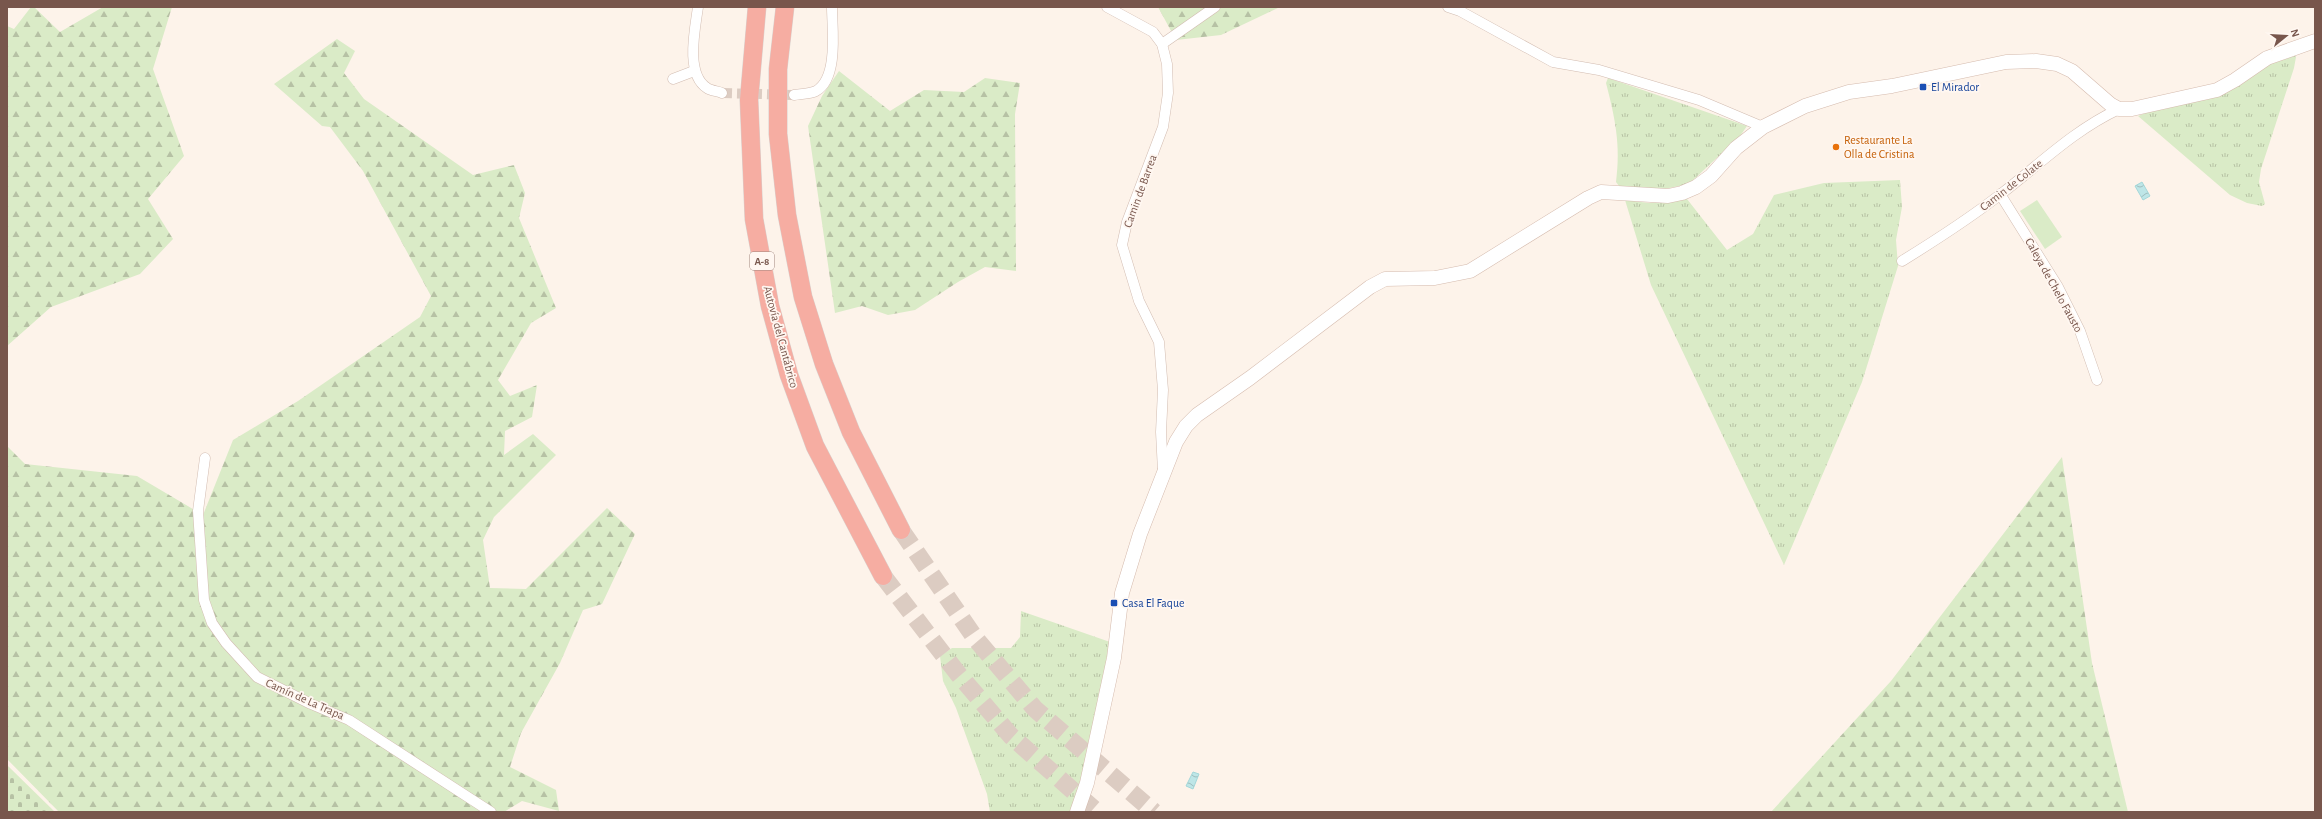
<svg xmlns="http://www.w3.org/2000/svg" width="2322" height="819" viewBox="0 0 2322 819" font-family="'Alegreya Sans',sans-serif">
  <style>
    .grass { fill: url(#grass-tufts) }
    .forest { fill: url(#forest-firs) }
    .cemetery { fill: url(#cemetery-stones) }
    .green { fill: #daebc7 }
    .water { fill: url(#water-waves); stroke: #a4d7d9 }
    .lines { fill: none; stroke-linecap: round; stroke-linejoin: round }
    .street-tunnel { stroke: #dcccc2; stroke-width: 10; stroke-dasharray: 10 5; stroke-linecap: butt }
    .highway-tunnel { stroke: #dcccc2; stroke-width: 18; stroke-dasharray: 18 9; stroke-linecap: butt }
    .street-casing { stroke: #d2bcb1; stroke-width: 11 }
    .secondary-casing { stroke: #d5bbae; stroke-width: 15 }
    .highway-casing { stroke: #d9d0cd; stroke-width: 19 }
    .street { stroke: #fff; stroke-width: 10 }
    .secondary { stroke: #fff; stroke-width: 14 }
    .highway { stroke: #f6ada2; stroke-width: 18 }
    .transit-dot { fill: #1a4fb4; stroke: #fff7f1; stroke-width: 1.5 }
    .food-dot { fill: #e8710a; stroke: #fff7f1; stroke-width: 1.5 }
    .labels { text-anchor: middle; stroke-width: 3.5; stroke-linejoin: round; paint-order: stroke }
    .shield { fill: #fff7f1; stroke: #a0867e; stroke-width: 1 }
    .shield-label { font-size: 11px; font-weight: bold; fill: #78564c }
    .transit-label { font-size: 12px; fill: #164399; stroke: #fff7f1; text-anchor: start }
    .food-label { font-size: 12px; fill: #c56008; stroke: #fff7f1; text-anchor: start }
    .street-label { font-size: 12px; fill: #78564c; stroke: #fff7f1 }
  </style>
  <defs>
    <pattern id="grass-tufts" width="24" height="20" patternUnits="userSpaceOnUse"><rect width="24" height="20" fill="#daebc7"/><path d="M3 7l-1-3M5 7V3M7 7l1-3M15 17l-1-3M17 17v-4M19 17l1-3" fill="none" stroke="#b6c1a4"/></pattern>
    <pattern id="forest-firs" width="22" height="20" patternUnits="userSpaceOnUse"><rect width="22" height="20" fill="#daebc7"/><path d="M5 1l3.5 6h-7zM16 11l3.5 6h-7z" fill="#b6c1a4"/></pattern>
    <pattern id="cemetery-stones" width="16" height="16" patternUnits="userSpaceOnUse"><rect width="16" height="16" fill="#daebc7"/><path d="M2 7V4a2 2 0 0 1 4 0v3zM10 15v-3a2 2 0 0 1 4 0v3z" fill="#b6c1a4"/></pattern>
    <pattern id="water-waves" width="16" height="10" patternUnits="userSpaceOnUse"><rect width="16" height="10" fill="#bee6e7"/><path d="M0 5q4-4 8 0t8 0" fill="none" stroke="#9fbdbd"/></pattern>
  </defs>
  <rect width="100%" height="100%" fill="#fdf3ea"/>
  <g class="grass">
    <polygon points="2294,54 2296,57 2294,68 2261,169 2259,182 2265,204 2262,206 2247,203 2230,195 2138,116"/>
    <path d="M1608,78l139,48 -7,10 -51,48 -35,7 -35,-5 -3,-4c5,-37 -1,-64 -10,-99z"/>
    <polygon points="1900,180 1902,207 1896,240 1898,266 1862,382 1784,565 1651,285 1625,200 1649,203 1687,199 1727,250 1753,234 1774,195 1824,183"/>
    <polygon points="1021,611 1110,642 1089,750 1076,800 1070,812 990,812 987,794 956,708 943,681 940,656 952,648 1011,648 1020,637"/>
  </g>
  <g class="forest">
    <polygon points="31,7 34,7 60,32 103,7 172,7 153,69 184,156 148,199 173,239 140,274 51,307 7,346 7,26 14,29"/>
    <polygon points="1158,7 1280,7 1221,35 1176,40"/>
    <polygon points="337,39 355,51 344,73 364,99 473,175 514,165 525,193 519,218 556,308 531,323 498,380 510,396 537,385 532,417 505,431 504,455 533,434 556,455 494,517 483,540 490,588 526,589 607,508 635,534 602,604 583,610 560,663 521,733 510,767 556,790 559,811 522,801 504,812 59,812 7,759 7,446 25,464 137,476 203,515 233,440 298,401 420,317 431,296 363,171 330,127 322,126 274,84"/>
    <polygon points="839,71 890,111 924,90 964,92 985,78 1020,83 1015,114 1016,271 985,267 958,282 915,310 888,315 862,306 835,313 808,126 822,96"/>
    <polygon points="2062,457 2092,663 2128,812 1771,812 1891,681"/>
  </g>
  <polygon class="cemetery" points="7,765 55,812 7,812"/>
  <polygon class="green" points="2037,200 2062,237 2045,249 2020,211"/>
  <g class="water">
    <polygon points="2142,182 2150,196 2143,200 2135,186"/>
    <polygon points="1193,772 1199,774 1193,789 1186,786"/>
  </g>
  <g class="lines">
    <polyline class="street-tunnel" points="722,93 794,95"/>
    <g class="highway-tunnel">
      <polyline points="901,530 975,638 1035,709 1154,812"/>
      <polyline points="883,576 959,675 1011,736 1097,812"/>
    </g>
    <defs>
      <g id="street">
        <path d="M698,7c-3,22 -13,67 9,81 4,3 11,3 15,5"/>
        <polyline points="1107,7 1153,32 1162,44 1167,64 1168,93 1163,127 1127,222 1122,245 1139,301 1159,342 1163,390 1161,432 1163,471"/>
        <polyline points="1448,7 1460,11 1553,62 1599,70 1699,100 1763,127"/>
        <polyline points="1162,44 1215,7"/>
        <polyline points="673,79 694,71"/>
        <path d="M794,95c6,-1 16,-1 22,-4 23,-13 16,-63 16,-84"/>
        <polyline points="2000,194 2058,287 2080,331 2097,380"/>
        <path d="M1902,261c34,-21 68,-43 99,-67 39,-30 73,-64 118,-85"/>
        <polyline points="205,458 198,511 204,600 212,623 226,643 257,677 311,704 349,720 491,812"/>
      </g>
      <polyline id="secondary" points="1077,812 1087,783 1114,658 1122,593 1140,534 1176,442 1186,426 1197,415 1250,378 1370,287 1385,279 1435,278 1470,271 1588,198 1601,192 1668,196 1682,193 1696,187 1711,176 1736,148 1763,127 1805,106 1849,92 1892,86 2006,62 2036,61 2057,64 2072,71 2110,104 2119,109 2132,109 2217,90 2235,80 2267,58 2315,41"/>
      <g id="highway">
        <polyline points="757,7 749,100 754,219 770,306 789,375 815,446 883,576"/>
        <polyline points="785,7 778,69 778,134 787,215 803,297 824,364 851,432 901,530"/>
      </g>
    </defs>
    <use href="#street" class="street-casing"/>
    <use href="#secondary" class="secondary-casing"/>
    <use href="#highway" class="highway-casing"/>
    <use href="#street" class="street"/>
    <use href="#secondary" class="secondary"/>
    <use href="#highway" class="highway"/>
  </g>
  <g class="transit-dot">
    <rect x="1919" y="83" width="8" height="8" rx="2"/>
    <rect x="1110" y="599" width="8" height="8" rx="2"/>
  </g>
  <circle class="food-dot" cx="1836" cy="147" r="4"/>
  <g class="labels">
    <rect class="shield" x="750" y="252" width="24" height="18" rx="3"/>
    <g class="shield-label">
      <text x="762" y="265">A-8</text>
    </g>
    <g class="transit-label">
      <text x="1931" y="91">El Mirador</text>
      <text x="1122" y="607">Casa El Faque</text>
    </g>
    <g class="food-label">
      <text x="1844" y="144">Restaurante La<tspan x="1844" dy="14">Olla de Cristina</tspan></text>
    </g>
    <g class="street-label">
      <text transform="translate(2011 185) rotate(-38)" y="4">Camin de Colate</text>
      <text transform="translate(1140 191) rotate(-70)" y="4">Camin de Barrea</text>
      <text transform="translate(2054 285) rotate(61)" y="4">Caleya de Chelo Fausto</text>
      <text transform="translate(781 337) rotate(75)" y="4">Autovía del Cantábrico</text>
      <text transform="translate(305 699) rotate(24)" y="4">Camín de La Trapa</text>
    </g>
  </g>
  <rect width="2322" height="819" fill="none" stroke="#78564c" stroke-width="16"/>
  <g transform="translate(2286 36) rotate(72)" stroke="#fff7f1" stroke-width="3" paint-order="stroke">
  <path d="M0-3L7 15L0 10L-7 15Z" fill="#78564c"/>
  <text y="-6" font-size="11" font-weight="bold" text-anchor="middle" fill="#78564c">N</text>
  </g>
</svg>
